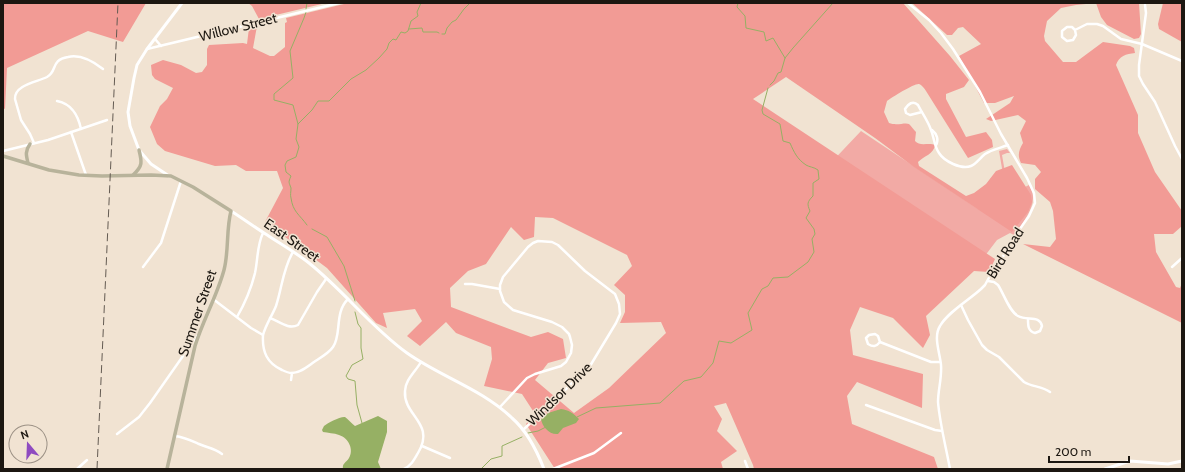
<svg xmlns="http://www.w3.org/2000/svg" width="1185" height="472" viewBox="0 0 1185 472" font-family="Cabin,sans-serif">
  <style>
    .green { fill: #f2aaa5 }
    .forest { fill: #f29b95; fill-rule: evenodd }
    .water { fill: #96b064 }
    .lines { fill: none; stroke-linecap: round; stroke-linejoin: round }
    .stream { stroke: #96b064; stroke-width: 1 }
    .minor { stroke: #fff; stroke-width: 2.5 }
    .tertiary { stroke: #fff; stroke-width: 3 }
    .secondary { stroke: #b8b39b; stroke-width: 3.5 }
    .rail { stroke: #645b52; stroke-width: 1; stroke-dasharray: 8 4; stroke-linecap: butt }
    .labels { text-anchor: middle; stroke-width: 3; stroke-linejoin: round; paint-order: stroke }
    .street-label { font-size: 14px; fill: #1c1711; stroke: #f1e3d2 }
  </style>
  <rect width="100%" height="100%" fill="#f1e3d2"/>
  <path class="green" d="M861,131l117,78 13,-31 12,-4 -4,-23 8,-2 3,4h-3l-5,2 7,40 20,-10c2,4 4,8 4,12 1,12 -12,29 -19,38l-4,-2 -13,7 -19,25 -262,19z"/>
  <g class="forest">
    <polygon points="3,3 146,3 123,42 88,31 7,68 5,109 3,108"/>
    <polygon points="248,3 326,3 259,19 252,6"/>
    <path d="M348,3h555l47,53 19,24 -5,7 -18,7v5l20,38 20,-5 6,8 1,7 -25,11 -42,-67c-1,-2 -4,-6 -7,-7 -4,-1 -27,13 -32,17l-3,11 5,11c8,3 16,-1 20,1 2,2 5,6 7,8l-1,9c5,6 14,1 20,4 -1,9 -11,11 -17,17l1,4 47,30 8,-3 12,-9 10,-13 16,-6 19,30 1,7 -4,10 -16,20 -98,-65 -39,-29 -89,-61 -33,22 242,160 -6,13 -15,-1 -48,45 4,19 -7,13 -30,-30 -33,-11 -10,23 3,25 70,19 -1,34 -65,-26 -10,14 5,28 82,33 4,12h-184l-1,-4 -27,-62 -12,3 8,13 -5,12 20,20 -16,11 2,7h-168l-29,-45 9,-10 -13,-20 -38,-8 8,-27 -1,-12 -35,-14 -10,-11 -26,24 -13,-10 15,-15 -7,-12 -32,4 4,15 -11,-5 -49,-55 -62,-46 18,-34 -6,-17h-31l-10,-6 -21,1 -50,-15 -8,-7 -7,-17 10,-21 7,-7 6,-11 -18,-9 -3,-4 -1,-10 12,-5 18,5 15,8 6,-1 5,-7v-16l2,-4 34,-2 4,1 2,-16 8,-2 -4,22 17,8h4l11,-9v-24l2,-1 -1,-4zM535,217l18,1 74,37 5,11 -18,19 11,10v17l-5,11 41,-1 5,11 -57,55 -35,25 -39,-33 13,-17 18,-5 -3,-19 -15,-7 -17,5 -80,-30 -1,-19 18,-17 18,-7 25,-37 13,13 10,-3z"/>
    <path d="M912,3h227l2,31 -2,4 -5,1 -27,-14 -6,-8 -5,-14 -20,2 -15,3 -14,13 -3,15 1,5 18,21h13l27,-20 27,4 4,2 1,5c-9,1 -16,3 -19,12l22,50v18l17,39 27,39v15l-9,8h-19l2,18 20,35 4,1 2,-5v40l-159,-79 27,3 6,-8 -3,-28 -3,-9 -15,-13v-10l6,-7 -6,-7 -14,-2c-4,-8 -2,-13 2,-20l-3,-10 6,-12 -8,-6 -27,6 -5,-2 24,-16 4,-7 -19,7h-11l-25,-47 22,-12 -18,-17 -5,1 -6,7h-5z"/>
    <polygon points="1163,3 1182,3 1182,42 1159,29 1158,24"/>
  </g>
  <g class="water">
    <path d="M561,409c8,1 12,4 18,10l-3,4 -13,5 -5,6c-9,1 -16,-8 -17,-15l7,-6z"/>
    <path d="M378,416l9,5v11l-9,30 3,7h-38c-1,-6 3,-6 6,-11 5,-8 0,-20 -10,-23 -5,-2 -11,-2 -16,-3l-1,-2 2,-4c3,-3 17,-10 21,-9 3,2 7,7 10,9z"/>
  </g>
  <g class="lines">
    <g class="stream">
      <polyline points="738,3 737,7 745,16 746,28 764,32 766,41 773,38 785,58"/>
      <polyline points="306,9 307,3"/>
      <path d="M306,12l-2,6 -14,33 3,27 -19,16v6l19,5 5,19 -2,15 3,8 -3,10 -9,4 -2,4 1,7 5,4c-3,7 -2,6 0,12 0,4 -1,7 0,10 2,14 8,16 16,27"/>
      <polyline points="409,29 422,28 423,32 437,32 439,33"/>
      <polyline points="442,34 445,34 447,28 452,22 456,20 464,9 470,3"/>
      <polyline points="770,85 774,81 778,73 781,72 785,58 793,48 833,3"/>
      <polyline points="298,124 312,110 318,101 329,101 351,79 366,70 379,58 387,49 389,43 393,39 396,40 401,32 405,33 408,31 411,21 418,16 417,12 421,3"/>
      <polyline points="312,229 327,237 344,266 355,301"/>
      <polyline points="355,312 358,324 361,328 361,348 363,359 352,365 346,376 348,379 355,381 357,405 362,423"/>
      <path d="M577,417l19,-9 64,-5 24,-22 17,-4 12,-14 6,-22 12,2 21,-13 -4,-17 14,-24 6,-3 5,-8 15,-1 20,-15 6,-10 -2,-13 3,-5 -1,-5 -8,-11 4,-7c-3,-7 -3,-9 3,-15v-13l6,-4 -1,-9c-4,-3 -9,-3 -12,-5 -9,-6 -12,-13 -16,-22l-7,-2 -3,-17 -17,-10 -1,-4 6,-22"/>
      <polyline points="528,433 538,431 546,427"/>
      <polyline points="481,469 491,459 502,456 502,446 522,437"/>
    </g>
    <g class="minor">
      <path d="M908,3l21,17 12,13 12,16 27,43 21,42 26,44 7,15 1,10 -6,13 -21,30 -8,17 -8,9 -7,13 -4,4c-12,11 -33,23 -41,37 -7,11 0,27 1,39 1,13 -3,25 -3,37 2,23 8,45 12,67"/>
      <polyline points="1145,5 1146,13 1139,65 1139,76 1143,84 1155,102 1175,146 1182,159"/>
      <polyline points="1075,30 1076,35 1073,40 1067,41 1062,37 1062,31 1067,27 1072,27 1075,30 1087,24 1097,24 1103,26 1121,39 1142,44 1182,61"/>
      <polyline points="155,39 161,46"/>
      <polyline points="147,49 339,3"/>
      <path d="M57,101c15,3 21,14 24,28"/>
      <path d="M922,112l-12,3 -4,-2 -1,-4c3,-5 8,-9 13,-4 4,8 10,16 13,25 3,7 3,16 8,23 5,8 22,17 32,13 5,-2 9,-8 14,-12 6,-4 15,-6 23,-9"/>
      <path d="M932,130c5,4 7,10 4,15"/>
      <polyline points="71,132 86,175"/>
      <path d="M34,143l-4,-9 -9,-14 -6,-21c-1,-14 22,-17 32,-22 11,-6 3,-17 21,-20 12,-3 26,5 35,12"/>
      <polyline points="3,151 48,140 107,120"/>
      <polyline points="143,267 161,243 181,181"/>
      <polyline points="1172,267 1182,258"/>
      <path d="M988,281l6,1 4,3c6,9 11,26 20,31 9,5 22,-1 24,10l-2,5 -5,2c-7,-2 -7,-7 -7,-14"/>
      <polyline points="465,284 472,284 500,289"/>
      <path d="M213,299l38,29 12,7c-1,17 4,28 19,35 4,2 6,3 10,3"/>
      <path d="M961,305l7,15 14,25 5,5 12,7 25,25c8,5 18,4 26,10"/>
      <path d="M237,317c8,-14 14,-28 18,-44 3,-14 2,-28 8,-40"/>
      <path d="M270,318c9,3 18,12 28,7l19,-33 9,-13"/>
      <path d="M263,335c3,-11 9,-19 13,-29 6,-18 7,-38 17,-54"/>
      <path d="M880,342l-2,-6 -3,-2 -6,1 -3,3 2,6c5,3 8,3 12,-2l51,20h9"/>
      <path d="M291,380l1,-7c8,0 15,-6 22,-11 6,-4 15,-9 19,-15 9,-13 1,-34 15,-48"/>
      <polyline points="866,405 935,430 942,431"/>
      <polyline points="500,407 527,378 535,374 561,366 566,362 571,353 572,345 570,337 569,334 562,327 552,322 513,310 504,302 500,291 500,285 503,277 528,247 533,243 538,241 552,242 558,245 585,271 615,294 619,304 620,314 616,323 590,366 523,430"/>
      <polyline points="117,434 139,417 150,403 197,336"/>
      <path d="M175,436c9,1 15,4 24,8 9,4 15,4 23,10"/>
      <polyline points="422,446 450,458"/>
      <polyline points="745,461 748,469"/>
      <polyline points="77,469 87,460"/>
      <path d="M404,469c7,-3 10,-9 14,-16 18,-30 -15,-37 -13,-62 0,-11 11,-20 16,-29"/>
      <polyline points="553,469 594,453 621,433"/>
    </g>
    <g class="tertiary">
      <polyline points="169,176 151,164 139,150 130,126 128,112 134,78 137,65 147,49 182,3"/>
      <path d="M231,211c11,7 22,15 33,22 15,10 31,19 45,30 35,28 62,64 98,90 34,24 75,36 105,65 15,13 25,33 32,51"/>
      <polyline points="1105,469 1130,461 1168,464 1182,461"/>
    </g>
    <g class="secondary">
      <path d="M3,156l46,14 30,5 23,1 49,-1 20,1 22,11 38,24c-5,19 -2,40 -7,59 -7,26 -21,50 -29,76l-28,123"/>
      <path d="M28,163c-2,-8 -3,-12 2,-19"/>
      <path d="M133,175c10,-9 9,-13 6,-25"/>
    </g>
    <polyline class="rail" points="97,469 118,3"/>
  </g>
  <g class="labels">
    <g class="street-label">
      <text transform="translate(238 27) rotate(-14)" y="5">Willow Street</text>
      <text transform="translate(292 240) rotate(35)" y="5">East Street</text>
      <text transform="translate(1005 253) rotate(-58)" y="5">Bird Road</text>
      <text transform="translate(197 313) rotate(-71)" y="5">Summer Street</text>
      <text transform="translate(559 394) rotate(-44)" y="5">Windsor Drive</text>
    </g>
  </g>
  <rect width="1185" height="472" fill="none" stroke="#1c1711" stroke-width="8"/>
  <g transform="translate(28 444) rotate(341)"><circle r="19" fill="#f1e3d2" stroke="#9c9185"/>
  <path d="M0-3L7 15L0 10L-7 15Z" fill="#8f4bc0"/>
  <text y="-6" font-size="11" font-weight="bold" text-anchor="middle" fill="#1c1711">N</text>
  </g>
  <path d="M1049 456v6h80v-6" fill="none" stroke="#1c1711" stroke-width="2"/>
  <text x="1055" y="456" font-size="12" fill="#1c1711" stroke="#f1e3d2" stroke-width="3" paint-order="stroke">200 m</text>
</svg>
